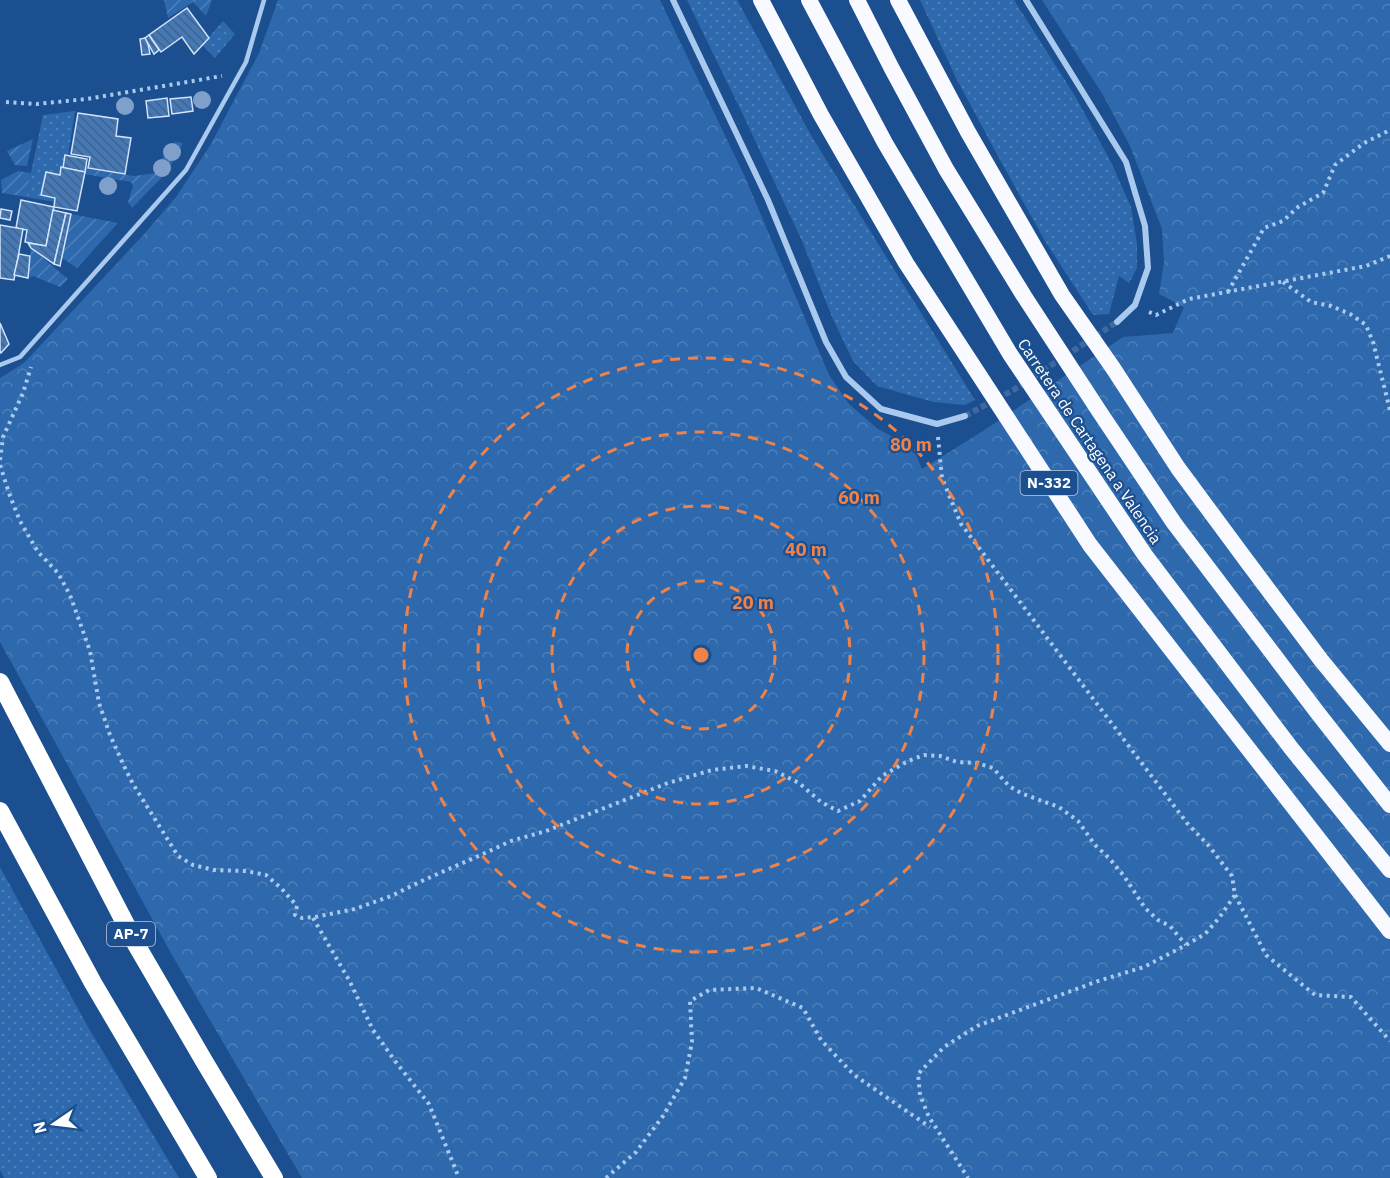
<svg xmlns="http://www.w3.org/2000/svg" width="1390" height="1178" viewBox="0 0 1390 1178" font-family="'IBM Plex Sans',sans-serif">
  <style>
    .grass { fill: url(#grass-dots) }
    .forest { fill: url(#forest-crowns) }
    .garden { fill: url(#garden-furrows) }
    .building { fill: url(#building-back-hatch); stroke: #cfe3fa; stroke-width: 1.5 }
    .lines { fill: none; stroke-linecap: round; stroke-linejoin: round }
    .minor-tunnel { stroke: #3d69a0; stroke-width: 6; stroke-dasharray: 6 3; stroke-linecap: butt }
    .path { stroke: #a9c9ee; stroke-width: 4; stroke-dasharray: 3 4.5; stroke-linecap: butt }
    .service { stroke: #a9c9ee; stroke-width: 4.5 }
    .minor { stroke: #a9c9ee; stroke-width: 6 }
    .trunk { stroke: #f8faff; stroke-width: 16 }
    .motorway { stroke: #fff; stroke-width: 18 }
    .tree { fill: #7ea0ca }
    .ring { fill: none; stroke: #ee8249; stroke-width: 3; stroke-dasharray: 10 8 }
    .labels { text-anchor: middle; stroke-width: 4.5; stroke-linejoin: round; paint-order: stroke }
    .shield { fill: #1b4f8f; stroke: #bbcadd; stroke-width: 1.5 }
    .shield-label { font-size: 15px; font-weight: bold; fill: #fff }
    .street-label { font-size: 16px; fill: #fff; stroke: #1b4f8f }
    .centre { fill: #ee8249; stroke: #1b4f8f; stroke-width: 3 }
    .ring-label { font-size: 18px; text-anchor: middle; font-weight: bold; fill: #ee8249; stroke: #1b4f8f; stroke-width: 4.5; stroke-linejoin: round; paint-order: stroke }
  </style>
  <defs>
    <pattern id="grass-dots" width="8" height="8" patternUnits="userSpaceOnUse" patternTransform="scale(1.5)"><rect width="8" height="8" fill="#2e69ad"/><path d="M2 2h.1M6 6h.1" fill="none" stroke="#4d80b9" stroke-width="1.8" stroke-linecap="round"/></pattern>
    <pattern id="forest-crowns" width="20" height="18" patternUnits="userSpaceOnUse" patternTransform="scale(1.5)"><rect width="20" height="18" fill="#2e69ad"/><path d="M2 6a3 3 0 1 1 6 0M12 15a3 3 0 1 1 6 0" fill="none" stroke="#4d80b9"/></pattern>
    <pattern id="garden-furrows" width="10" height="10" patternUnits="userSpaceOnUse" patternTransform="scale(1.5)"><rect width="10" height="10" fill="#2e69ad"/><path d="M-1 1l2-2M0 10L10 0M9 11l2-2" fill="none" stroke="#4d80b9"/></pattern>
    <pattern id="building-back-hatch" width="6" height="6" patternUnits="userSpaceOnUse" patternTransform="scale(1.5)"><rect width="6" height="6" fill="#4478b7"/><path d="M-1 5l2 2M0 0l6 6M5-1l2 2" fill="none" stroke="#486282"/></pattern>
  </defs>
  <rect width="100%" height="100%" fill="#1b4f8f"/>
  <g class="grass">
    <polygon points="687,0 737,0 812,137 975,400 965,405 933,402 877,386 853,361 832,317 802,241 745,119"/>
    <polygon points="920,0 1014,0 1075,96 1111,162 1131,207 1137,244 1137,268 1129,283 1119,276 1109,314 1093,315 1045,241 999,158 956,78"/>
    <polygon points="223,21 235,34 215,58 202,45"/>
    <polygon points="75,111 68,156 65,156 60,175 45,172 42,194 55,198 55,202 26,197 43,115"/>
    <polygon points="0,867 88,1027 179,1178 4,1178 0,1170"/>
  </g>
  <polygon class="forest" points="278,0 660,0 744,175 829,375 849,404 878,429 904,443 916,455 922,469 983,431 1123,337 1173,333 1184,307 1159,294 1164,261 1162,229 1130,146 1103,95 1042,0 1390,0 1390,1178 302,1178 172,955 0,642 0,378 24,363 146,232 176,197 211,144 259,53"/>
  <g class="garden">
    <polygon points="164,0 212,0 206,16 193,2 168,18"/>
    <polygon points="33,139 27,166 15,165 7,151"/>
    <polygon points="175,142 183,143 167,172 132,208 128,202 133,186 131,182 84,174 85,168 134,176 156,173 157,165"/>
    <polygon points="18,171 31,173 26,197 2,193 1,180"/>
    <polygon points="71,214 118,223 77,268 62,258"/>
    <polygon points="31,248 68,279 60,287 33,276 28,278"/>
  </g>
  <g class="building">
    <polygon points="187,8 209,38 194,54 182,37 161,52 149,35"/>
    <polygon points="149,35 159,50 154,54 145,38"/>
    <polygon points="145,38 148,44 150,54 142,55 140,39"/>
    <polygon points="191,97 193,111 172,114 170,99"/>
    <polygon points="167,98 169,116 148,118 146,101"/>
    <polygon points="78,113 118,119 116,136 131,138 125,174 88,168 90,157 71,154"/>
    <polygon points="65,155 87,159 85,172 63,168"/>
    <polygon points="61,167 85,172 77,211 54,207 55,198 41,195 46,172 60,175"/>
    <polygon points="21,200 54,207 46,246 25,242 27,230 16,228"/>
    <polygon points="1,209 12,211 10,220 0,218"/>
    <polygon points="53,210 66,213 54,264 31,248 28,243 46,246"/>
    <polygon points="66,213 71,214 60,266 54,264"/>
    <polygon points="0,225 23,229 14,280 0,278"/>
    <polygon points="19,254 30,256 28,278 14,275"/>
    <polygon points="0,323 9,344 1,353 0,351"/>
  </g>
  <g class="lines">
    <polyline class="minor-tunnel" points="965,416 1015,389 1117,322"/>
    <g class="path">
      <polyline points="6,102 37,104 87,99 222,76"/>
      <polyline points="1283,282 1311,302 1331,306 1350,314 1366,325 1373,342 1390,410"/>
      <polyline points="1228,292 1264,228 1283,221 1298,207 1323,193 1335,165 1364,143 1390,130"/>
      <polyline points="1149,312 1156,315 1189,299 1366,266 1390,256"/>
      <polyline points="938,437 942,478 961,524 1187,823 1209,846 1232,876 1235,895 1219,918 1205,934 1186,945 1144,967 1098,981 977,1026 944,1047 918,1074 920,1095 929,1117 968,1178"/>
      <polyline points="0,460 3,437 23,393 31,367"/>
      <polyline points="0,465 10,496 20,521 38,552 58,573 70,595 90,651 99,703 110,735 124,766 133,784 178,856 193,865 214,870 246,871 266,875 281,888 297,906 295,915 302,918 315,917 355,909 391,896 424,880 483,854 511,841 546,831 668,783 712,770 746,766 775,771 799,783 821,802 838,811 860,801 882,776 908,761 924,755 940,756 957,762 977,763 993,768 1009,786 1023,794 1059,807 1078,821 1095,845 1109,858 1124,876 1145,908 1158,920 1170,926 1186,945"/>
      <polyline points="1235,895 1266,955 1315,995 1351,997 1390,1041"/>
      <polyline points="313,918 349,980 373,1030 395,1061 429,1104 459,1178"/>
      <polyline points="606,1178 636,1152 663,1116 685,1078 692,1042 690,1001 709,990 756,988 803,1008 821,1040 854,1075 930,1127"/>
    </g>
    <polyline class="service" points="0,365 20,357 186,170 246,62 264,0"/>
    <g class="minor">
      <polyline points="673,0 768,200 826,342 846,377 881,409 937,424 965,416"/>
      <polyline points="1026,0 1126,162 1145,226 1148,268 1135,305 1117,322"/>
    </g>
    <g class="trunk">
      <polyline points="761,0 821,115 906,263 1090,545 1390,931"/>
      <polyline points="809,0 885,143 1010,354 1145,555 1291,748 1390,870"/>
      <polyline points="857,0 891,67 946,169 1024,296 1099,411 1174,523 1317,712 1390,805"/>
      <polyline points="898,0 968,132 1062,295 1113,368 1178,468 1249,564 1321,660 1390,744"/>
    </g>
    <g class="motorway">
      <polyline points="0,682 137,946 204,1061 274,1178"/>
      <polyline points="0,811 93,983 208,1178"/>
    </g>
  </g>
  <g class="tree">
    <circle cx="202" cy="100" r="9"/>
    <circle cx="125" cy="106" r="9"/>
    <circle cx="172" cy="152" r="9"/>
    <circle cx="162" cy="168" r="9"/>
    <circle cx="108" cy="186" r="9"/>
  </g>
  <g class="ring">
    <circle cx="701" cy="655" r="74"/>
    <circle cx="701" cy="655" r="149"/>
    <circle cx="701" cy="655" r="223"/>
    <circle cx="701" cy="655" r="297"/>
  </g>
  <g class="labels">
    <g class="shield">
      <rect x="1020.5" y="471" width="57" height="24" rx="4.5"/>
      <rect x="107" y="922" width="48" height="24" rx="4.5"/>
    </g>
    <g class="shield-label">
      <text x="1049" y="488">N-332</text>
      <text x="131" y="939">AP-7</text>
    </g>
    <g class="street-label">
      <text transform="translate(1090 441) rotate(56)" y="6">Carretera de Cartagena a Valencia</text>
    </g>
  </g>
  <circle cx="701" cy="655" r="9" class="centre"/>
  <g class="ring-label">
    <text x="911" y="451">80 m</text>
    <text x="859" y="504">60 m</text>
    <text x="806" y="556">40 m</text>
    <text x="753" y="609">20 m</text>
  </g>
  <g transform="translate(54 1124) rotate(256)" stroke="#1b4f8f" stroke-width="4.5" paint-order="stroke">
  <path d="M0-4.5L10 22L0 15L-10 22Z" fill="#ffffff"/>
  <text y="-9" font-size="16" font-weight="bold" text-anchor="middle" fill="#ffffff">N</text>
  </g>
</svg>
